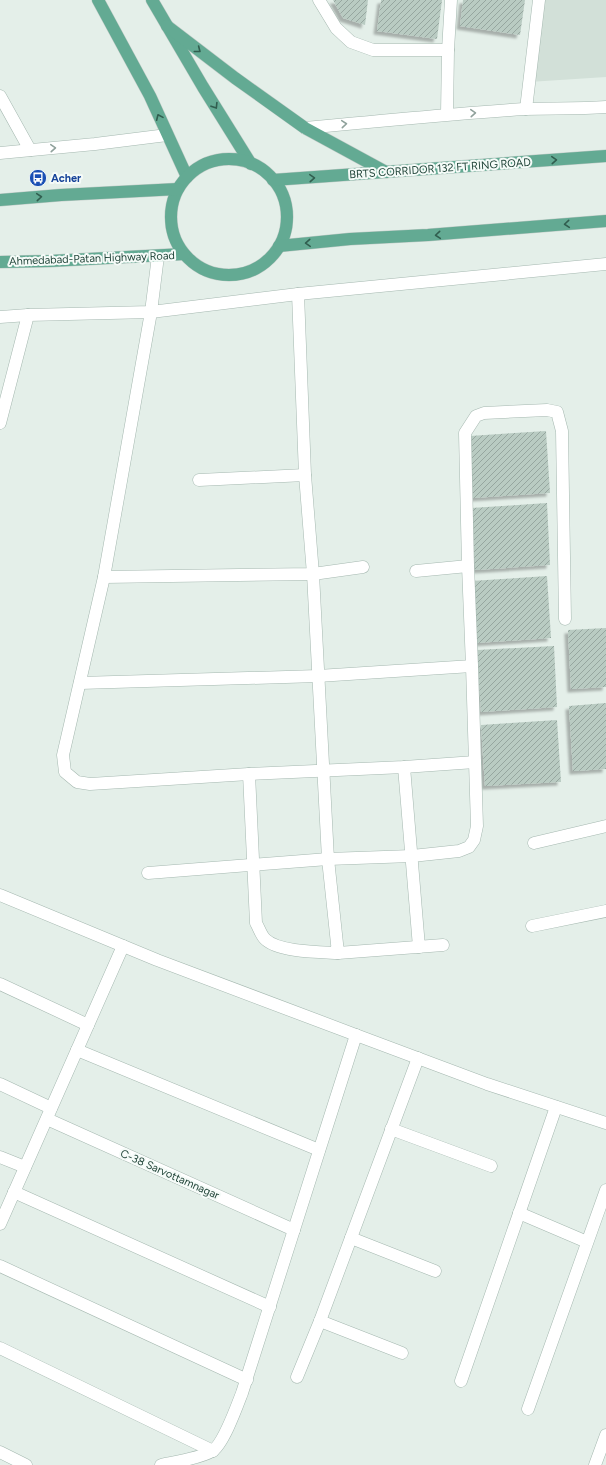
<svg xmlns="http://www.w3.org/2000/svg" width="606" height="1465" viewBox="0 0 606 1465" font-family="Figtree,sans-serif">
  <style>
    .built { fill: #d2e0d8 }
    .building { fill: url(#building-hatch); filter: url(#shadow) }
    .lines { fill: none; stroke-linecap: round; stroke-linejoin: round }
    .minor-casing { stroke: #a5b8b0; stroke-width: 13 }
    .major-casing { stroke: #c1cbc7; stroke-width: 13 }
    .minor { stroke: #fff; stroke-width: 12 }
    .major { stroke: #63aa93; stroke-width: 12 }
    .oneway { stroke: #315e4f }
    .oneway2 { stroke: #90a29c }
    .labels { text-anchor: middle; stroke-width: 4; stroke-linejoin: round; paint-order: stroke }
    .street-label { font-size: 11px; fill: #204438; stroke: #f5fbf8 }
    .transit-label { font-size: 11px; font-weight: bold; fill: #164399; stroke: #f5fbf8; text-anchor: start }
  </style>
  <defs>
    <pattern id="building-hatch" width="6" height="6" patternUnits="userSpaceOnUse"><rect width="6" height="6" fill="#b9cbc2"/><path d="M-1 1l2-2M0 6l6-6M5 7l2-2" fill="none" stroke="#96a69f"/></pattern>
    <filter id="shadow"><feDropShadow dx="-3.5" dy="3.5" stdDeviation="1" flood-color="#0004"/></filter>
  </defs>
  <rect width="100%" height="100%" fill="#e4efe9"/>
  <polygon class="built" points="540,0 606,0 606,77 529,82"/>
  <g class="building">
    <polygon points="333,0 368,0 365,25 343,18"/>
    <polygon points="381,0 442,0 437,39 377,31"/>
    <polygon points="463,0 525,0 520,35 460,26"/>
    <polygon points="546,431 550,493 473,498 470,436"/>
    <polygon points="547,503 550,565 475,570 471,508"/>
    <polygon points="547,576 551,638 475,643 471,581"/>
    <polygon points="606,628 606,687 571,689 568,630"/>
    <polygon points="554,646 557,707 481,712 477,650"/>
    <polygon points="606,703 606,769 573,771 569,706"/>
    <polygon points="557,720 561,782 485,786 481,725"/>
  </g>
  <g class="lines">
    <defs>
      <g id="minor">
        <polyline points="319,0 336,28 351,42 373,50 448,50 447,114"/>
        <polyline points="448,50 451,0"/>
        <polyline points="0,96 30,150"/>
        <polyline points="526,109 539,0"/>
        <path d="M305,128c73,-7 146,-14 219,-19 27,-1 55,0 82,-2"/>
        <polyline points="0,153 95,144 167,135"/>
        <polyline points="158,256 151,312 104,577 63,755 65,772 77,782 90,784 249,774 404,767 475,762"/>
        <polyline points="0,317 28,315 151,312 298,294 606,264"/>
        <polyline points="0,423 28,315"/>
        <polyline points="199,480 305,475"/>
        <polyline points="416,571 468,566"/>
        <polyline points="104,577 313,574 363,567"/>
        <polyline points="80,683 318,676 472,666 468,566 465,433 476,416 484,413 547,410 557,412 562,431 565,619"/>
        <polyline points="404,767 419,947"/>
        <path d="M249,774l7,149c3,5 5,12 9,16 13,13 54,13 73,14l-10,-94 -15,-285 -8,-99 -7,-181"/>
        <polyline points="534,843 606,826"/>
        <polyline points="148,873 328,859 412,856 459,851 469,847 474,840 477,826 472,666"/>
        <polyline points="0,895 157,960 356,1035 487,1084 606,1123"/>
        <polyline points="532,926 606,911"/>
        <polyline points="338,953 443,945"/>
        <polyline points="0,984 88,1025"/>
        <polyline points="77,1050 319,1150"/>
        <polyline points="0,1084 51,1108"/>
        <polyline points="47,1119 294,1230"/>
        <polyline points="391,1129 491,1166"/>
        <polyline points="0,1157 25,1167"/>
        <polyline points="14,1192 270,1307"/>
        <polyline points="519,1213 587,1242"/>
        <polyline points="0,1224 123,946"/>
        <polyline points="351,1238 435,1271"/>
        <polyline points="0,1266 247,1380"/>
        <polyline points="320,1321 402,1353"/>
        <polyline points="0,1348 213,1451"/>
        <polyline points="297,1377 320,1321 418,1058"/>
        <polyline points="461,1381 556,1107"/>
        <polyline points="528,1409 606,1190"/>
        <polyline points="0,1452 26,1465"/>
        <path d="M161,1465c14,-3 40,-7 51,-14 11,-6 25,-45 30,-58l114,-358"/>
        <polyline points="595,1465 606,1435"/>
      </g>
      <g id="major">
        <polyline points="98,0 150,96 187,177"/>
        <polyline points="152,0 203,87 251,164"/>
        <polyline points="167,26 235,78 305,128 386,172"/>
        <circle cx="229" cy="217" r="58"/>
        <polyline points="273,180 606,156"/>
        <polyline points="0,200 61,195 178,189"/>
        <polyline points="279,246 350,239 428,235 606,221"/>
        <polyline points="0,262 50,261 184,254"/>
      </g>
    </defs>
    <use href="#minor" class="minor-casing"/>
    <use href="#major" class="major-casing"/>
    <use href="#minor" class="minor"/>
    <use href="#major" class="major"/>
  </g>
  <defs><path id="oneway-chevron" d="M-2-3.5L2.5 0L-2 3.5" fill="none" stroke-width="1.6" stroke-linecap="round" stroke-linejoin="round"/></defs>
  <g class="oneway">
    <use href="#oneway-chevron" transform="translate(198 50) rotate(38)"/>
    <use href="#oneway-chevron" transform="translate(215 106) rotate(58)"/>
    <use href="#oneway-chevron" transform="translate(159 117) rotate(-114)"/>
    <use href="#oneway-chevron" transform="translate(554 160) rotate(-4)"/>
    <use href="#oneway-chevron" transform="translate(312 178) rotate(-4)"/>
    <use href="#oneway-chevron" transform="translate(39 197) rotate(-5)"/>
    <use href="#oneway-chevron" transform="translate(567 224) rotate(175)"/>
    <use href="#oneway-chevron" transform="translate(438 235) rotate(175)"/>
    <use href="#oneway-chevron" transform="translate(308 243) rotate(176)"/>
  </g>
  <g class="oneway2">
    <use href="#oneway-chevron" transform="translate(473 113) rotate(-4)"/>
    <use href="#oneway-chevron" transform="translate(344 124) rotate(-5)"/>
    <use href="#oneway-chevron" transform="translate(53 148) rotate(-4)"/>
  </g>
  <defs>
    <symbol id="bus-disc" viewBox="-11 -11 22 22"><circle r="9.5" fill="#1a4fb4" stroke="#f5fbf8"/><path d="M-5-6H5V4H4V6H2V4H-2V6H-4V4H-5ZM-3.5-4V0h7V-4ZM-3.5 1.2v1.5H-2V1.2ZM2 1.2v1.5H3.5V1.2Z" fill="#fff"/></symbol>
  </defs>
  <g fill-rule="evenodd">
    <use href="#bus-disc" x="28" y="168" width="20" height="20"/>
  </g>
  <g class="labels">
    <g class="street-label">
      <text transform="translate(440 168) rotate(-4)" y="4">BRTS CORRIDOR 132 FT RING ROAD</text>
      <text transform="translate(92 258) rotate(-2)" y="4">Ahmedabad-Patan Highway Road</text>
      <text transform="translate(170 1174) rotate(24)" y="4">C-38 Sarvottamnagar</text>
    </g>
    <g class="transit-label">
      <text x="51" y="182">Acher</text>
    </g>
  </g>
</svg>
